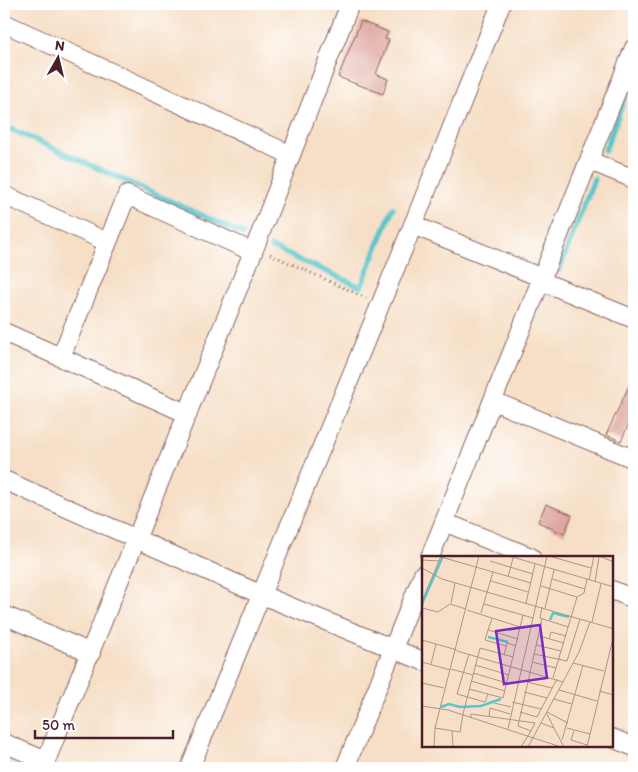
<svg xmlns="http://www.w3.org/2000/svg" width="638" height="772" viewBox="0 0 638 772" font-family="Itim,sans-serif">
  <style>
    .lines { fill: none; stroke-linecap: round; stroke-linejoin: round }
    .stream { stroke: #58c6cc; stroke-width: 5.5 }
    .building { fill: #dfa69f }
    .minor-casing { stroke: #866261; stroke-width: 20 }
    .path { stroke: #866261; stroke-width: 3; stroke-dasharray: 1 4; stroke-linecap: butt }
    .minor { stroke: #fff; stroke-width: 18 }
    .inset-river { fill: none; stroke: #58c6cc; stroke-width: 2.5 }
    .inset-road { fill: none; stroke: #b19288; stroke-width: 1 }
    .view { fill: #7b2cbf; fill-opacity: 0.15; stroke: #7b2cbf; stroke-width: 2.5 }
    .inset-edge { fill: none; stroke: #4a1f2b; stroke-width: 2.5 }
  </style>
  <rect width="100%" height="100%" fill="#fff"/>
  <filter id="ink" filterUnits="userSpaceOnUse"><feTurbulence type="fractalNoise" baseFrequency=".02" numOctaves="2"/><feDisplacementMap in="SourceGraphic" scale="10" xChannelSelector="R" yChannelSelector="G"/><feConvolveMatrix kernelMatrix="1 2 1 2 8 2 1 2 1" color-interpolation-filters="sRGB"/></filter>
  <filter id="wash" filterUnits="userSpaceOnUse"><feTurbulence type="fractalNoise" baseFrequency=".0096" numOctaves="4" result="noise"/><feDisplacementMap in="SourceGraphic" scale="20" xChannelSelector="R" yChannelSelector="G"/><feGaussianBlur stdDeviation="1.12" result="paint"/><feColorMatrix in="noise" values="0 0 0 0 0 0 0 0 0 0 0 0 0 0 0 0 0 1.4 0 .05"/><feComposite in="paint" operator="in"/></filter>
  <g filter="url(#wash)">
    <rect width="100%" height="100%" fill="#f6dfc6"/>
    <g class="lines">
      <g class="stream">
        <polyline points="4,126 243,234"/>
        <polyline points="605,150 634,74"/>
        <polyline points="271,247 361,287 393,208"/>
        <polyline points="559,270 594,179"/>
      </g>
    </g>
    <g id="blocks">
      <g class="building">
        <polygon points="361,21 388,32 385,39 389,40 376,74 388,79 383,94 338,77"/>
        <polygon points="634,375 634,412 621,441 606,435"/>
        <polygon points="546,504 572,515 564,534 538,522"/>
      </g>
    </g>
  </g>
  <g filter="url(#ink)">
    <use href="#blocks" fill-opacity="0" stroke="#866261" stroke-width="1"/>
    <g class="lines">
      <defs>
        <g id="minor">
          <polyline points="4,23 291,155"/>
          <polyline points="590,161 634,179"/>
          <polyline points="4,195 107,242"/>
          <polyline points="413,225 542,278"/>
          <polyline points="541,281 634,319"/>
          <polyline points="4,332 188,414"/>
          <polyline points="61,357 127,195 253,252"/>
          <polyline points="493,401 634,459"/>
          <polyline points="4,480 262,595 423,661"/>
          <polyline points="444,522 531,557"/>
          <polyline points="430,557 634,48"/>
          <polyline points="612,590 634,599"/>
          <polyline points="4,615 91,653"/>
          <polyline points="612,738 634,747"/>
          <polyline points="4,743 46,761"/>
          <polyline points="43,768 253,252 350,4"/>
          <polyline points="190,768 413,225 501,4"/>
          <polyline points="345,768 423,574"/>
        </g>
      </defs>
      <use href="#minor" class="minor-casing"/>
      <polyline class="path" points="270,254 366,298"/>
      <use href="#minor" class="minor"/>
    </g>
  </g>
  <g transform="translate(422 556)">
    <rect width="191" height="191" fill="#f6dfc6"/>
    <path class="inset-river" d="M0,48l21,-48M128,64l3,-7 16,4M66,81l20,5M19,151l8,-3 11,3 21,-1 20,-7"/>
    <path class="inset-road" d="M87,0l105,31M127,0l42,12M177,0l15,6M19,1l35,10M0,4l18,1M68,5l43,13M54,11l55,16M0,12l20,11 172,50M86,21l5,-19M130,23l33,10M167,24l5,-24M69,25l37,11M173,26l4,-25M119,30l36,11M0,45l19,-45M29,47l4,-20M104,47l9,-39M62,48l49,14M120,51l-2,11 28,9M0,52l16,4 12,-8 16,5M123,52l9,-38M45,54l53,17M59,57l12,-41M70,63l-4,11 30,9M170,66l9,-38M66,74l-3,10 21,6M117,80l25,7M127,83l2,-7 15,4M0,84l35,10M114,89l25,6M35,95l106,31M47,98l-12,40 28,8 3,-8M112,98l33,7 13,-42M82,99l3,-12 9,3M0,106l28,8M110,106l24,6M151,107l31,8M9,108l5,-20M53,109l34,10M29,113l22,6M51,117l34,10M131,122l24,-81 7,-4 3,-14M49,125l34,10M105,126l25,6M0,127l22,5M47,133l34,9 20,-83M137,134l38,11M177,135l15,4M102,136l23,6M132,143l18,5M90,146l29,7M72,147l17,4M0,150l26,4 113,37M98,156l17,5 20,-38M125,156l21,11M41,158l17,-66 33,9M125,158l7,14M67,160l1,-8 20,6M49,161v-3l64,9M113,167l-4,8 -13,-5 24,-107M119,167l13,5 10,19M13,172l25,4 3,-18M145,172l23,6M86,173l39,-173M30,175l1,16M152,175l-3,9 16,5M140,184l21,-75M12,191l1,-19 44,-172M99,191l10,-16M106,191l51,-95 11,-30M165,191l27,-113"/>
    <path class="view" d="M118,69l7,53 -43,6 -8,-53z"/>
    <rect width="191" height="191" class="inset-edge"/>
  </g>
  <rect width="638" height="772" fill="none" stroke="#fff" stroke-width="20"/>
  <g transform="translate(58 58) rotate(8)" stroke="#ffffff" stroke-width="4" paint-order="stroke">
  <path d="M0-4L9 19L0 12L-9 19Z" fill="#4a1f2b"/>
  <text y="-8" font-size="14" font-weight="bold" text-anchor="middle" fill="#4a1f2b">N</text>
  </g>
  <path d="M35 730v8h138v-8" fill="none" stroke="#4a1f2b" stroke-width="2.5"/>
  <text x="42" y="730" font-size="15" fill="#4a1f2b" stroke="#ffffff" stroke-width="4" paint-order="stroke">50 m</text>
</svg>
